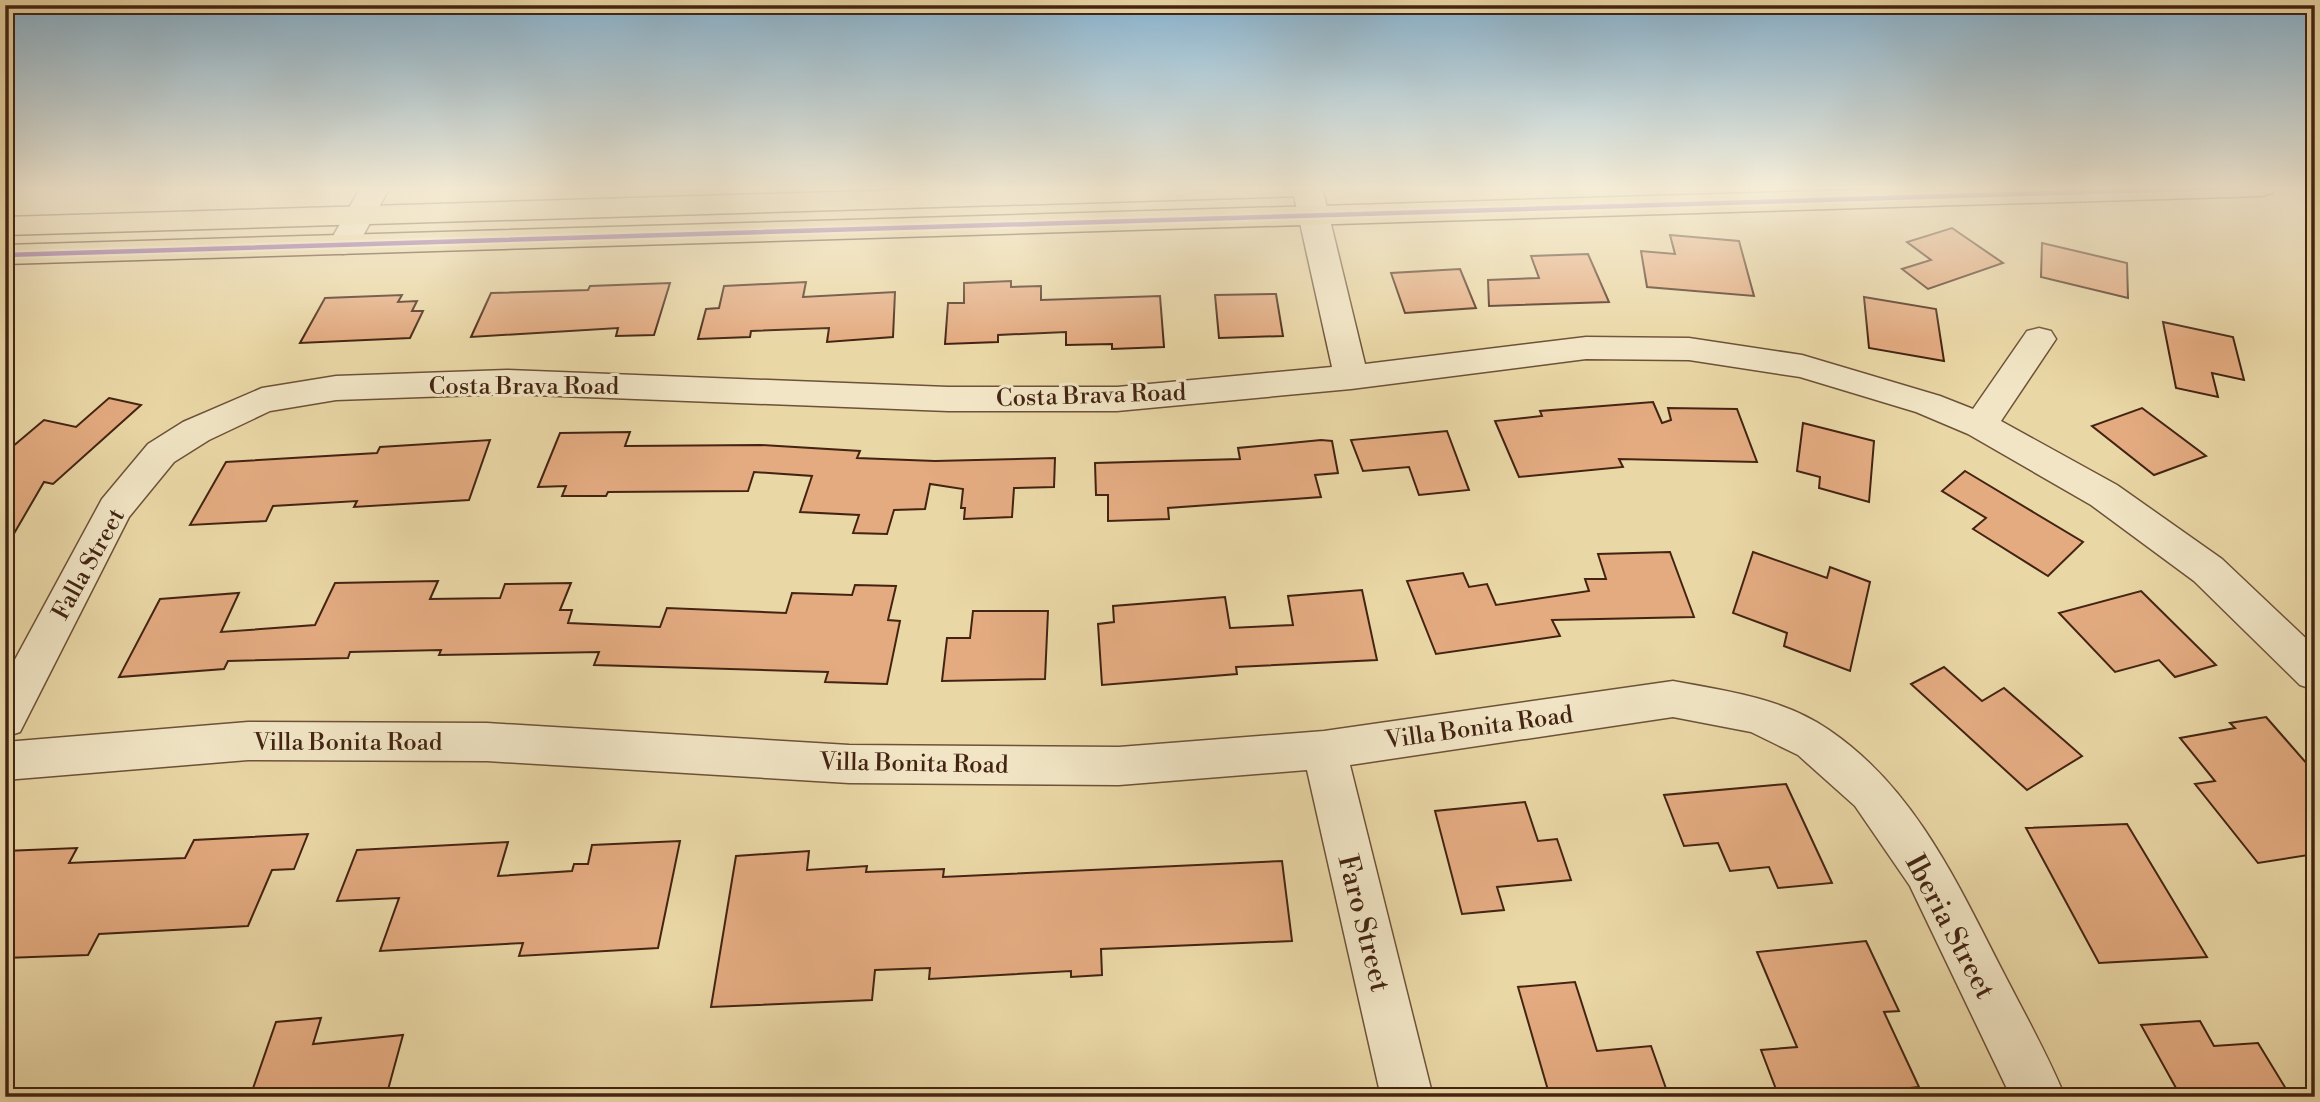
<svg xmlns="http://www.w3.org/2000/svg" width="2320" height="1102" viewBox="0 0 2320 1102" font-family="'Libre Bodoni',serif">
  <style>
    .building { fill: #e4ab81; stroke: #432413; stroke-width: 2 }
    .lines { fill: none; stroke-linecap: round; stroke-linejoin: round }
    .minor-casing { stroke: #6d5138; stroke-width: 3 }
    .major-casing { stroke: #432413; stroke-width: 3 }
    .minor { fill: #f1e5c5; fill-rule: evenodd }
    .major { fill: #ead7a6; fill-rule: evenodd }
    .bus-1-casing { stroke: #f1e5c5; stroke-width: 9 }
    .bus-1 { stroke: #804c9e; stroke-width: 4.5 }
    .labels { text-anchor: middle; stroke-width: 6; stroke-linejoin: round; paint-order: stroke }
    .street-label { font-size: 24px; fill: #432413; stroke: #f1e5c5 }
    .near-street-label { font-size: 28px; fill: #432413; stroke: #f1e5c5 }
  </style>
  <rect width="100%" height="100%" fill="#ead7a6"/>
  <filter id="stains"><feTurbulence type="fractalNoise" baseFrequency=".00286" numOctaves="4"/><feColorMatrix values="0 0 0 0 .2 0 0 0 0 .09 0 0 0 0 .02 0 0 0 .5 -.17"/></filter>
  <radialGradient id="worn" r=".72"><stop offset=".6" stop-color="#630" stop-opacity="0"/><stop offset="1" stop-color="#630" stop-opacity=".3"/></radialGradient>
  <g class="building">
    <polygon points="1952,228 2003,263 1928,289 1902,269 1931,260 1907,242"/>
    <polygon points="1670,235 1739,241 1754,296 1647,287 1641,251 1675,254"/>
    <polygon points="2042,243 2127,263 2128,298 2041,277"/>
    <polygon points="1588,254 1609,302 1489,306 1488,280 1539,278 1531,256"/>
    <polygon points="1460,269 1476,308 1405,313 1391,273"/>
    <polygon points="1011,281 1011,287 1041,286 1041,300 1160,296 1164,347 1112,349 1112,344 1066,345 1066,332 998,335 998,342 945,344 948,303 964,303 964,283"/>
    <polygon points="806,282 803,297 895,292 893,337 827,342 829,328 751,331 750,337 698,339 706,309 719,308 724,286"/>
    <polygon points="670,283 654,335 616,336 618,328 471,337 491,293 588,290 590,286"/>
    <polygon points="1276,294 1283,336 1219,338 1215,295"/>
    <polygon points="402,295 398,302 417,301 412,311 423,311 410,338 300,343 325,298"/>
    <polygon points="1864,297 1936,309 1944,361 1869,348"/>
    <polygon points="2163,322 2233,337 2244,380 2212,373 2218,397 2176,388"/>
    <polygon points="109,398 141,405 53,484 44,482 5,549 5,453 44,420 76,427"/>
    <polygon points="1653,402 1662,423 1671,420 1668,408 1737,409 1757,462 1619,459 1623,467 1519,477 1495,421 1542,416 1540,411"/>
    <polygon points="2142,408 2206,456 2154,475 2092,426"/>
    <polygon points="1803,423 1874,441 1869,502 1819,488 1820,477 1797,471"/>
    <polygon points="1447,431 1469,490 1419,495 1409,467 1363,471 1351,440"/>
    <polygon points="630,432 625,446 761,445 860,451 857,458 935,461 1055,458 1054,487 1014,488 1012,517 964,519 965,508 961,508 963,489 930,484 925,509 894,510 887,534 853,533 859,515 800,512 812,476 754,472 748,491 608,492 606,496 562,496 566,486 538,487 560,433"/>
    <polygon points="490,440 469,500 354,507 357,501 273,506 266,521 190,525 226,462 377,453 380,447"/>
    <polygon points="1321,440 1332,441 1338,473 1315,475 1321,497 1168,508 1169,519 1108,521 1108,495 1096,495 1095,463 1240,459 1238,448"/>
    <polygon points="1965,471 2083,542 2048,576 1973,529 1986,518 1942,491"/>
    <polygon points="1670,552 1694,617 1552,620 1560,636 1436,654 1407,581 1463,573 1469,587 1487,584 1496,605 1589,591 1585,579 1606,579 1598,554"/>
    <polygon points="1753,552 1827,578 1830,567 1870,582 1850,671 1784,646 1787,633 1733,613"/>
    <polygon points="438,581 430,599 500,598 505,584 571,583 560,610 572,610 568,623 660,627 667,608 786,613 792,593 852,595 855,585 896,586 888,620 900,621 887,684 825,682 828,672 594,665 599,652 439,655 441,650 350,652 348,658 228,661 224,669 119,677 160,599 239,593 221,632 315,625 335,583"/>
    <polygon points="1362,590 1377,660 1236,667 1237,674 1102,685 1098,624 1114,622 1113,606 1225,597 1230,628 1293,625 1288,596"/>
    <polygon points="2141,591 2216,665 2175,677 2159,660 2115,672 2059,613"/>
    <polygon points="973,611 1048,611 1045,679 942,681 947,638 970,638"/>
    <polygon points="1944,667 1982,701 2004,688 2082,756 2027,790 1911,684"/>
    <polygon points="2266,717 2315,773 2315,854 2258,863 2195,784 2215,781 2180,738 2235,728 2230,723"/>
    <polygon points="1786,784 1832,883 1778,888 1769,867 1730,871 1718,843 1684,846 1664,795"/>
    <polygon points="1525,802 1538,841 1557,839 1571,880 1497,887 1504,910 1462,914 1435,811"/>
    <polygon points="2127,824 2207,957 2099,963 2026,828"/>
    <polygon points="308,834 294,869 272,870 248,926 99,934 88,955 5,958 5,851 77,848 69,863 185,858 194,840"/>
    <polygon points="680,841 658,948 519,956 523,943 380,951 399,898 337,901 357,850 508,842 498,876 572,871 574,864 588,864 592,845"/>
    <polygon points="809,851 807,870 867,866 866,872 944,869 943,877 1282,861 1292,941 1101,949 1102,975 1071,977 1071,971 929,979 930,968 875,970 872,1000 711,1007 736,856"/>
    <polygon points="1866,941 1899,1011 1884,1012 1919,1087 1823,1097 1779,1097 1761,1050 1797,1047 1757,952"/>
    <polygon points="1575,982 1597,1051 1651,1046 1669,1097 1550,1097 1518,987"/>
    <polygon points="321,1018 313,1044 403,1035 386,1097 250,1097 276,1022"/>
    <polygon points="2200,1021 2214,1046 2258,1043 2291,1097 2181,1097 2141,1025"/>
  </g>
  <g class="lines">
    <defs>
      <g id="minor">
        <polygon points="361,187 390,187 354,252 343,254 332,252 328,245"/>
        <polygon points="1292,187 1322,187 1365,364 1586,337 1689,338 1802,355 1940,396 1973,409 2027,331 2039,328 2051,331 2056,339 2001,421 2117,485 2222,559 2315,647 2315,690 2300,685 2194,581 2091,505 1968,434 1916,412 1800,377 1689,360 1586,359 1351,389 1117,411 948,411 507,394 336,400 270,411 209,440 174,462 129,517 20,732 5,737 5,678 102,499 148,444 183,422 262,388 336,376 507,370 948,387 1117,387 1332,367"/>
        <path d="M1673,681c53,10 110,17 156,49 84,57 127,150 172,238 22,43 46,85 64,129h-54l-101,-211 -55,-80 -57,-51 -47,-23 -78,-15 -323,48 83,332h-52l-74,-327 -188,15 -270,-2 -362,-22 -239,-1 -243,20v-38l243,-20 239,1 362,22 270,2 205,-16z"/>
      </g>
      <g id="major">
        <polygon points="1000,187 1319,187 1315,193 1305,196 5,235 5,217"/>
        <polygon points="1957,187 2276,187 2272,193 2262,196 5,264 5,245"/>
      </g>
    </defs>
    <use href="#minor" class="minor-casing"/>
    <use href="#major" class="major-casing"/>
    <use href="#minor" class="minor"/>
    <use href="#major" class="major"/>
    <defs>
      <polyline id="bus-1" points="5,255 2251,187"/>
    </defs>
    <use href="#bus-1" class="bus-1-casing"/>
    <use href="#bus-1" class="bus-1"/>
  </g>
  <linearGradient id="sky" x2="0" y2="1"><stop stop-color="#89b5d2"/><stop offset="0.55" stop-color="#f6edd7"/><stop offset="1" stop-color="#f6edd7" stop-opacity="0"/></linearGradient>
  <rect width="2320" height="342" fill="url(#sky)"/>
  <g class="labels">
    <g class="street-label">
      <text x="524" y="394">Costa Brava Road</text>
      <text transform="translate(1091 395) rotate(-2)" y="8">Costa Brava Road</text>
      <text transform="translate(88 564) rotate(-61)" y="8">Falla Street</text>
      <text transform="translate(1479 727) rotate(-8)" y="8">Villa Bonita Road</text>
      <text x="348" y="750">Villa Bonita Road</text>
      <text transform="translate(914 763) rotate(1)" y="8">Villa Bonita Road</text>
    </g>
    <g class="near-street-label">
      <text transform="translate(1365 923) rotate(76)" y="10">Faro Street</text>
      <text transform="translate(1951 926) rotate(62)" y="10">Iberia Street</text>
    </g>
  </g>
  <rect width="2320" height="1102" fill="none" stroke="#ead7a6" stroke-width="28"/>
  <rect x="7" y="7" width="2306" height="1088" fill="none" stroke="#432413" stroke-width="3.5"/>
  <rect x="14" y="14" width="2292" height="1074" fill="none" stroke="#432413" stroke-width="2"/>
  <rect width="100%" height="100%" filter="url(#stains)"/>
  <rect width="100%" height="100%" fill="url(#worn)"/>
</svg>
